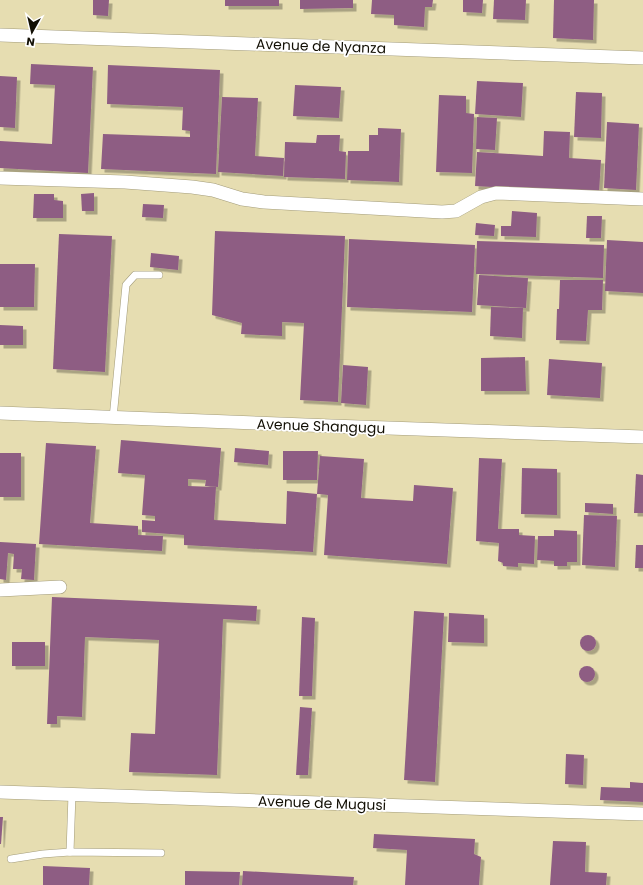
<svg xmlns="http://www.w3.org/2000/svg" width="643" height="885" viewBox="0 0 643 885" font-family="Poppins,sans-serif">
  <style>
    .built { fill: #e6ddb1 }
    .building { fill: #8e5d83; filter: url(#shadow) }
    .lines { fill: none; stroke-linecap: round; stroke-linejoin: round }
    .service-casing { stroke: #a39c7a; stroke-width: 8 }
    .minor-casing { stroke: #a39c7a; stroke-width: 14 }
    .service { stroke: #fff; stroke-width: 7 }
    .minor { stroke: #fff; stroke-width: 13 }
    .labels { text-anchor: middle; stroke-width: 3.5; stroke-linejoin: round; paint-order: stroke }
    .street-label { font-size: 14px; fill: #120f04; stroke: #fff }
  </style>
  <defs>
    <filter id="shadow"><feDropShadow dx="3.5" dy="3.5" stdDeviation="0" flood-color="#0004"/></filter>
  </defs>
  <rect width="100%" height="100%" fill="#efe7c3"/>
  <rect class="built" x="0" y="0" width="643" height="885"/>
  <g class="building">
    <polygon points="93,0 109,0 108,16 93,15"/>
    <rect x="225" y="0" width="54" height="6"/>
    <polygon points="300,0 353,0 353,8 300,9"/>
    <polygon points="372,0 433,0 432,7 425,7 424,27 394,25 394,15 371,14"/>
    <polygon points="463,0 483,0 482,13 463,12"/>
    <polygon points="494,0 526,0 525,20 493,19"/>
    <polygon points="554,0 594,0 593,40 553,38"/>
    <polygon points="31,64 93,67 88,173 0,168 0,141 52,144 55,85 30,84"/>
    <polygon points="108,65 220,70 216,174 101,169 103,134 190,137 190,131 182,130 183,107 107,104"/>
    <polygon points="0,76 17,77 15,128 0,127"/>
    <polygon points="477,81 523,83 521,117 475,114"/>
    <polygon points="295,85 341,87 339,118 293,116"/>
    <polygon points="576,92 602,93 601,138 574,137"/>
    <polygon points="439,95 466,96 466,113 474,114 472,173 436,172"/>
    <polygon points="222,97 258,98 255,156 284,158 283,176 218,172"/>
    <polygon points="477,117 497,118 495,150 476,149"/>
    <polygon points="607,122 639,124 636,190 604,188"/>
    <polygon points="378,128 401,129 399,182 347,180 348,151 369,151 369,135 378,135"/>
    <polygon points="544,131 570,132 569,158 601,160 599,193 475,186 477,152 543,156"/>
    <polygon points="317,135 340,135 339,151 346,152 345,179 284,177 285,142 316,143"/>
    <polygon points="94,193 94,211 82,211 81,194"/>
    <polygon points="34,194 54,194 54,200 63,201 63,218 33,218"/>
    <polygon points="143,204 164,205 163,218 142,217"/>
    <polygon points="512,211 537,213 536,237 501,236 501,226 511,226"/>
    <polygon points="587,216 602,216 601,238 586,238"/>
    <polygon points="476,223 495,225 494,236 475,235"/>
    <polygon points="215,231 345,236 338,402 300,400 304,323 282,322 282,336 241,334 242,323 212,315"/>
    <polygon points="59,234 112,236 105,372 53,369"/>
    <polygon points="349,239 475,245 472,312 347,307"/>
    <polygon points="607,240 643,242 643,293 605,291"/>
    <polygon points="477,241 604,245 603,278 476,274"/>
    <polygon points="151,253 179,256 178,270 150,267"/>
    <polygon points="0,264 35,264 34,307 0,307"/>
    <polygon points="479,275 528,278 526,308 477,305"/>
    <polygon points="560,280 603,280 602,310 588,310 586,341 556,340 557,309 559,309"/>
    <polygon points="491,307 523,308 522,338 490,336"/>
    <polygon points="0,325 23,326 23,345 0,345"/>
    <polygon points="525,357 526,391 481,391 481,358"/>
    <polygon points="549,359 602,363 600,398 547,395"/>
    <polygon points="343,365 368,367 366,405 341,403"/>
    <polygon points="121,440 221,448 218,487 205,486 206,480 188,479 188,486 216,487 214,520 286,524 287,491 317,494 320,456 364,459 361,498 413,501 414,485 453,488 447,564 324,555 328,495 319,494 317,494 313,552 184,545 184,535 142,532 142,520 155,521 155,516 142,515 145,475 118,473"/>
    <polygon points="46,443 96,446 90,523 138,526 138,535 163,536 162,551 39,544"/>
    <polygon points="235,448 269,451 268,465 234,462"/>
    <polygon points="283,451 318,451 317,480 283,480"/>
    <rect x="0" y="453" width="21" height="44"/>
    <polygon points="479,458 502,459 498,529 519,529 519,535 535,536 534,564 518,563 518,567 503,566 503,563 498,561 499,543 476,541"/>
    <polygon points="522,468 557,469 557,515 521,514"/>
    <polygon points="636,474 643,475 643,513 634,513"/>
    <polygon points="585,503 613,504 613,514 585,512"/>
    <polygon points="584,515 617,516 615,567 582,565"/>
    <polygon points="554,530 577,531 577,562 567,562 567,566 554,566 554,561 537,560 538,536 554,536"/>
    <polygon points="0,542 36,544 34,580 21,579 22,569 13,569 14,554 8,553 6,580 0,579"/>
    <polygon points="636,545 643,545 643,568 635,568"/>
    <polygon points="52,597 257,606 256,621 223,619 217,775 129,772 131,733 155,734 159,640 85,637 82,717 57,716 57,724 47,724"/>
    <polygon points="414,611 444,613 435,782 404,780"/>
    <polygon points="449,613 484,615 484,643 448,642"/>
    <polygon points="302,617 315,618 312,696 299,696"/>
    <circle cx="588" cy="643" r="8"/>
    <rect x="12" y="642" width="33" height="24"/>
    <circle cx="587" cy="674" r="8"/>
    <polygon points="300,707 312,708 308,775 296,775"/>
    <polygon points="566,754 584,755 583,785 565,784"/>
    <polygon points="630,782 643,783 643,802 600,800 601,787 630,788"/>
    <polygon points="0,817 3,817 1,844 0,844"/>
    <polygon points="374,834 475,839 474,854 481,857 479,885 405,885 407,850 373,848"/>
    <polygon points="553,841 586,842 585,872 607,873 606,885 550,885"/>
    <polygon points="43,866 90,868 89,885 43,885"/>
    <polygon points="185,871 240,872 239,885 185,885"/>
    <polygon points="243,871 354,877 353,885 242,885"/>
  </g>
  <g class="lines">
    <defs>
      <g id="service">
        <polyline points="113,418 126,285 135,275 159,275"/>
        <polyline points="70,852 72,794"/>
        <polyline points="11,859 43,854 70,852 161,853"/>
      </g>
      <g id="minor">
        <polyline points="0,35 643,58"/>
        <polyline points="0,178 125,182 192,187 213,190 242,199 264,202 442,212 456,211 481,197 496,193 643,199"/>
        <polyline points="0,413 331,426 643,437"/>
        <polyline points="0,590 60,587"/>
        <polyline points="0,792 643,814"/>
      </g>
    </defs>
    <use href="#service" class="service-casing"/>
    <use href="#minor" class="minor-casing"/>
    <use href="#service" class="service"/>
    <use href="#minor" class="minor"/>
  </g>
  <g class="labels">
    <g class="street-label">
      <text transform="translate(321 46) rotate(2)" y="5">Avenue de Nyanza</text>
      <text transform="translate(321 426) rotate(2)" y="5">Avenue Shangugu</text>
      <text transform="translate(322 803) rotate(2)" y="5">Avenue de Mugusi</text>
    </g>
  </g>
  <g transform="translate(32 32) rotate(188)" stroke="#ffffff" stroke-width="3" paint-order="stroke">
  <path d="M0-3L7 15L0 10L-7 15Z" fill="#120f04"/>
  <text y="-6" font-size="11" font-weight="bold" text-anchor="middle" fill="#120f04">N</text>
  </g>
</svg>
